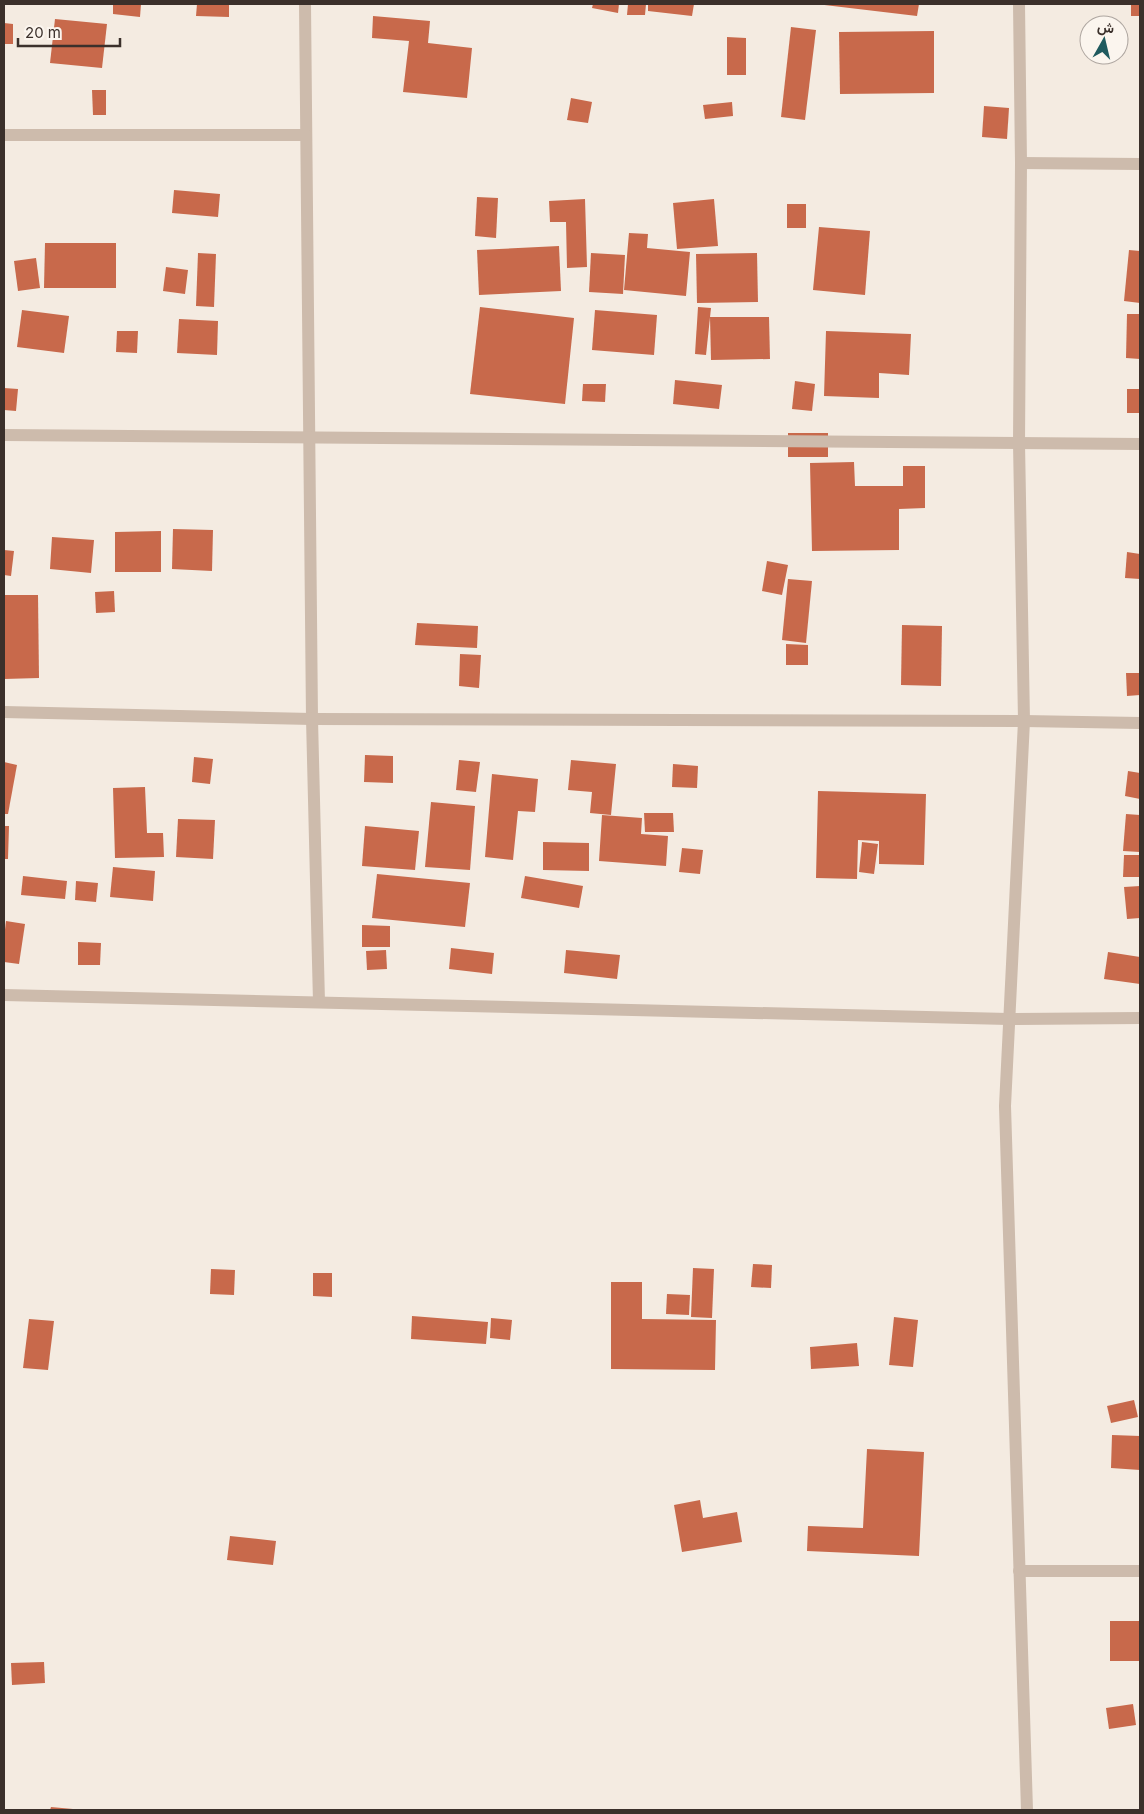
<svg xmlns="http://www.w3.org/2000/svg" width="1144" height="1814" viewBox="0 0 1144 1814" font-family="Inter,Vazirmatn,sans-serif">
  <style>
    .building { fill: #c8694b }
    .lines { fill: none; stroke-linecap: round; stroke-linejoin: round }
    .minor { stroke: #cdbbac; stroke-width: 12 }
  </style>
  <rect width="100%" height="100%" fill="#f4ebe1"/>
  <g class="building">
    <polygon points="113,4 141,4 140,17 113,14"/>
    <polygon points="197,4 229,4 229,17 196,16"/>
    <polygon points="593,4 619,4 618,13 592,8"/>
    <polygon points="628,4 646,4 645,15 627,15"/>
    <polygon points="648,4 694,4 692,16 648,11"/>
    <polygon points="816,4 919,4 917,16"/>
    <rect x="1131" y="4" width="9" height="12"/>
    <polygon points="373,16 430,21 428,43 472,48 467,98 403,92 409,41 372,38"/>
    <polygon points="55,19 107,24 102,68 50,63"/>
    <polygon points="4,23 13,24 13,44 4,44"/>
    <polygon points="791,27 816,30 805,120 781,117"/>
    <polygon points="934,31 934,93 840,94 839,32"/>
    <polygon points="727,37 746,38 746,75 727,75"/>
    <polygon points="92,90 106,90 106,115 93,115"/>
    <polygon points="571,98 592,102 588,123 567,120"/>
    <polygon points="732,102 733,116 705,119 703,105"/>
    <polygon points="984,106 1009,108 1007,139 982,137"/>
    <polygon points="174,190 220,194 218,217 172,213"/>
    <polygon points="477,197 498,198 496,238 475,236"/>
    <polygon points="585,199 587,267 567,268 566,222 550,222 549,201"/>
    <polygon points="714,199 718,246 677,249 673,203"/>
    <rect x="787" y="204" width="19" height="24"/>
    <polygon points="819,227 870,231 865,295 813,290"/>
    <polygon points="629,233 648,234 647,248 690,252 686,296 624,290"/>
    <polygon points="45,243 116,243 116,288 44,288"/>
    <polygon points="559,246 561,291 479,295 477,250"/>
    <polygon points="1129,250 1140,251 1140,303 1124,301"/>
    <polygon points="198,253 216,254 214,307 196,306"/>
    <polygon points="591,253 625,255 623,294 589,292"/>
    <polygon points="757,253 758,302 697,303 696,254"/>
    <polygon points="36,258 40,288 18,291 14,261"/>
    <polygon points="166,267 188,270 185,294 163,291"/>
    <polygon points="480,307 574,318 565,404 470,394"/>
    <polygon points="698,307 711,308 706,355 695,354"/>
    <polygon points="22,310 69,316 64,353 17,347"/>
    <polygon points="595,310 657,315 654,355 592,350"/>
    <polygon points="1127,314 1140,314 1140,359 1126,358"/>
    <polygon points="710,317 769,317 770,359 711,360"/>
    <polygon points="179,319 218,321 217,355 177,353"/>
    <polygon points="117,331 138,331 137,353 116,352"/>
    <polygon points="826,331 911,334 909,375 879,373 879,398 824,396"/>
    <polygon points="675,380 722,385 719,409 673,404"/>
    <polygon points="795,381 815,384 812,411 792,409"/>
    <polygon points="583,384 606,384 605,402 582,401"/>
    <polygon points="4,388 18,389 16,411 4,410"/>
    <rect x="1127" y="389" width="13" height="24"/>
    <rect x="788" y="433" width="40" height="24"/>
    <polygon points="854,462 855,486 903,486 903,466 925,466 925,508 899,509 899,550 812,551 810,463"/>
    <polygon points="173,529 213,530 212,571 172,569"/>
    <polygon points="161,531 161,572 115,572 115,532"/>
    <polygon points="52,537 94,540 91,573 50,569"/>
    <polygon points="4,550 14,551 11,576 4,575"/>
    <polygon points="1127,552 1140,554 1140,579 1125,578"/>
    <polygon points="767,561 788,565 782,595 762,591"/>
    <polygon points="788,579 812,581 806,643 782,640"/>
    <polygon points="114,591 115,612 96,613 95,592"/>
    <polygon points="4,595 38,595 39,678 4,679"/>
    <polygon points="417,623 478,626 477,648 415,645"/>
    <polygon points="902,625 942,626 941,686 901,685"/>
    <polygon points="786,644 808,645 808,665 786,665"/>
    <polygon points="460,654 481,655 479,688 459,686"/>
    <polygon points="1126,673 1140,673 1140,695 1127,696"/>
    <polygon points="365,755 393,756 393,783 364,782"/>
    <polygon points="194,757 213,759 210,784 192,782"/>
    <polygon points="459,760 480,762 476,792 456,790"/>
    <polygon points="571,760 616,764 611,815 590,813 592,792 568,790"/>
    <polygon points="4,762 17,765 8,814 4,814"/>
    <polygon points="673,764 698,766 697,788 672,787"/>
    <polygon points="1128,771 1140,773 1140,799 1125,796"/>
    <polygon points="492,774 538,779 535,812 518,811 513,860 485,857"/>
    <polygon points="145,787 147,833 163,833 164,857 115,858 113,788"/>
    <polygon points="818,791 926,794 924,865 879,864 879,841 858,840 857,879 816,878"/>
    <polygon points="431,802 475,806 470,870 425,867"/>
    <polygon points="644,813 673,813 674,832 645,832"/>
    <polygon points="1126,814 1140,815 1140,852 1123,851"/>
    <polygon points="602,815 642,818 641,834 668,836 666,866 599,861"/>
    <polygon points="178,819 215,820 213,859 176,857"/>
    <polygon points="4,826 9,826 8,859 4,859"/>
    <polygon points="365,826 419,831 415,870 362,866"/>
    <polygon points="543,842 589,843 589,871 543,870"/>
    <polygon points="862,842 878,844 874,874 859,872"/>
    <polygon points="682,848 703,850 700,874 679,872"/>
    <polygon points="1124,855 1140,855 1140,877 1123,877"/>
    <polygon points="113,867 155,871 153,901 110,897"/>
    <polygon points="377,874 470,883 465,927 372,918"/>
    <polygon points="23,876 67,881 65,899 21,895"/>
    <polygon points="525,876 583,886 579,908 521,898"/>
    <polygon points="76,881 98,883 96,902 75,900"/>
    <polygon points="1140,886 1140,918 1127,919 1124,887"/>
    <polygon points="6,921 25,924 19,964 4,962 4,938"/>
    <polygon points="362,925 390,926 390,947 362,947"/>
    <polygon points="78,942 101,943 100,965 78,965"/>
    <polygon points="451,948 494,953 492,974 449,969"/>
    <polygon points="386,950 387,969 367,970 366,951"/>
    <polygon points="566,950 620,955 617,979 564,973"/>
    <polygon points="1108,952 1140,957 1140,984 1104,979"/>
    <polygon points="753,1264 772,1265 771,1288 751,1287"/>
    <polygon points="693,1268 714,1269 712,1318 691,1317"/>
    <polygon points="211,1269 235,1270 234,1295 210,1294"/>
    <polygon points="313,1273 332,1273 332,1297 313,1296"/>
    <polygon points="611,1282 642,1282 642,1319 716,1320 715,1370 611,1369"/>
    <polygon points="667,1294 690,1295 689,1315 666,1314"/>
    <polygon points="412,1316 488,1322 486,1344 411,1339"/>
    <polygon points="894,1317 918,1320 913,1367 889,1365"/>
    <polygon points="491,1318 512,1320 510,1340 490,1338"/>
    <polygon points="29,1319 54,1321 48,1370 23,1368"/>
    <polygon points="857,1343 859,1366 811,1369 810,1347"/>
    <polygon points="1134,1400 1138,1417 1111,1423 1107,1406"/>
    <polygon points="1112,1435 1140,1436 1140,1470 1111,1468"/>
    <polygon points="867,1449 924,1452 919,1556 807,1551 808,1526 863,1528"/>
    <polygon points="700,1500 703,1518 737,1512 742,1542 682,1552 674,1505"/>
    <polygon points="230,1536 276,1541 273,1565 227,1560"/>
    <rect x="1110" y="1621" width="30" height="40"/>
    <polygon points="44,1662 45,1683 12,1685 11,1663"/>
    <polygon points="1133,1704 1136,1725 1109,1729 1106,1708"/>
    <polygon points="51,1807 73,1809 73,1810 50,1810"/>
  </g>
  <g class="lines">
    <g class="minor">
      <polyline points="305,4 312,719 319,1002"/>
      <polyline points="1019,4 1021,163 1019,443 1024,721 1005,1106 1027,1810"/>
      <polyline points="4,135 306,135"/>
      <polyline points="1021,163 1140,164"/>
      <polyline points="4,435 1140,444"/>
      <polyline points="4,712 312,719 1024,721 1140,723"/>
      <polyline points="4,995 1008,1019 1140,1018"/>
      <polyline points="1019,1571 1140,1571"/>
    </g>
  </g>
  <rect width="1144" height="1814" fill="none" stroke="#3b302b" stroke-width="10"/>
  <g transform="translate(1104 40) rotate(8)"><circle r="24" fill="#fbf5ee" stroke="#aea6a0"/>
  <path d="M0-4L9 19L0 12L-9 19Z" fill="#1f5a5e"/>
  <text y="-8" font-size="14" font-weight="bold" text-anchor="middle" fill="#3b302b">ش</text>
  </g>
  <path d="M18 38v8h102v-8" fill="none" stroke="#3b302b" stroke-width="2.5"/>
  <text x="25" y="38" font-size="15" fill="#3b302b" stroke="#fbf5ee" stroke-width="4" paint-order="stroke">20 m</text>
</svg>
